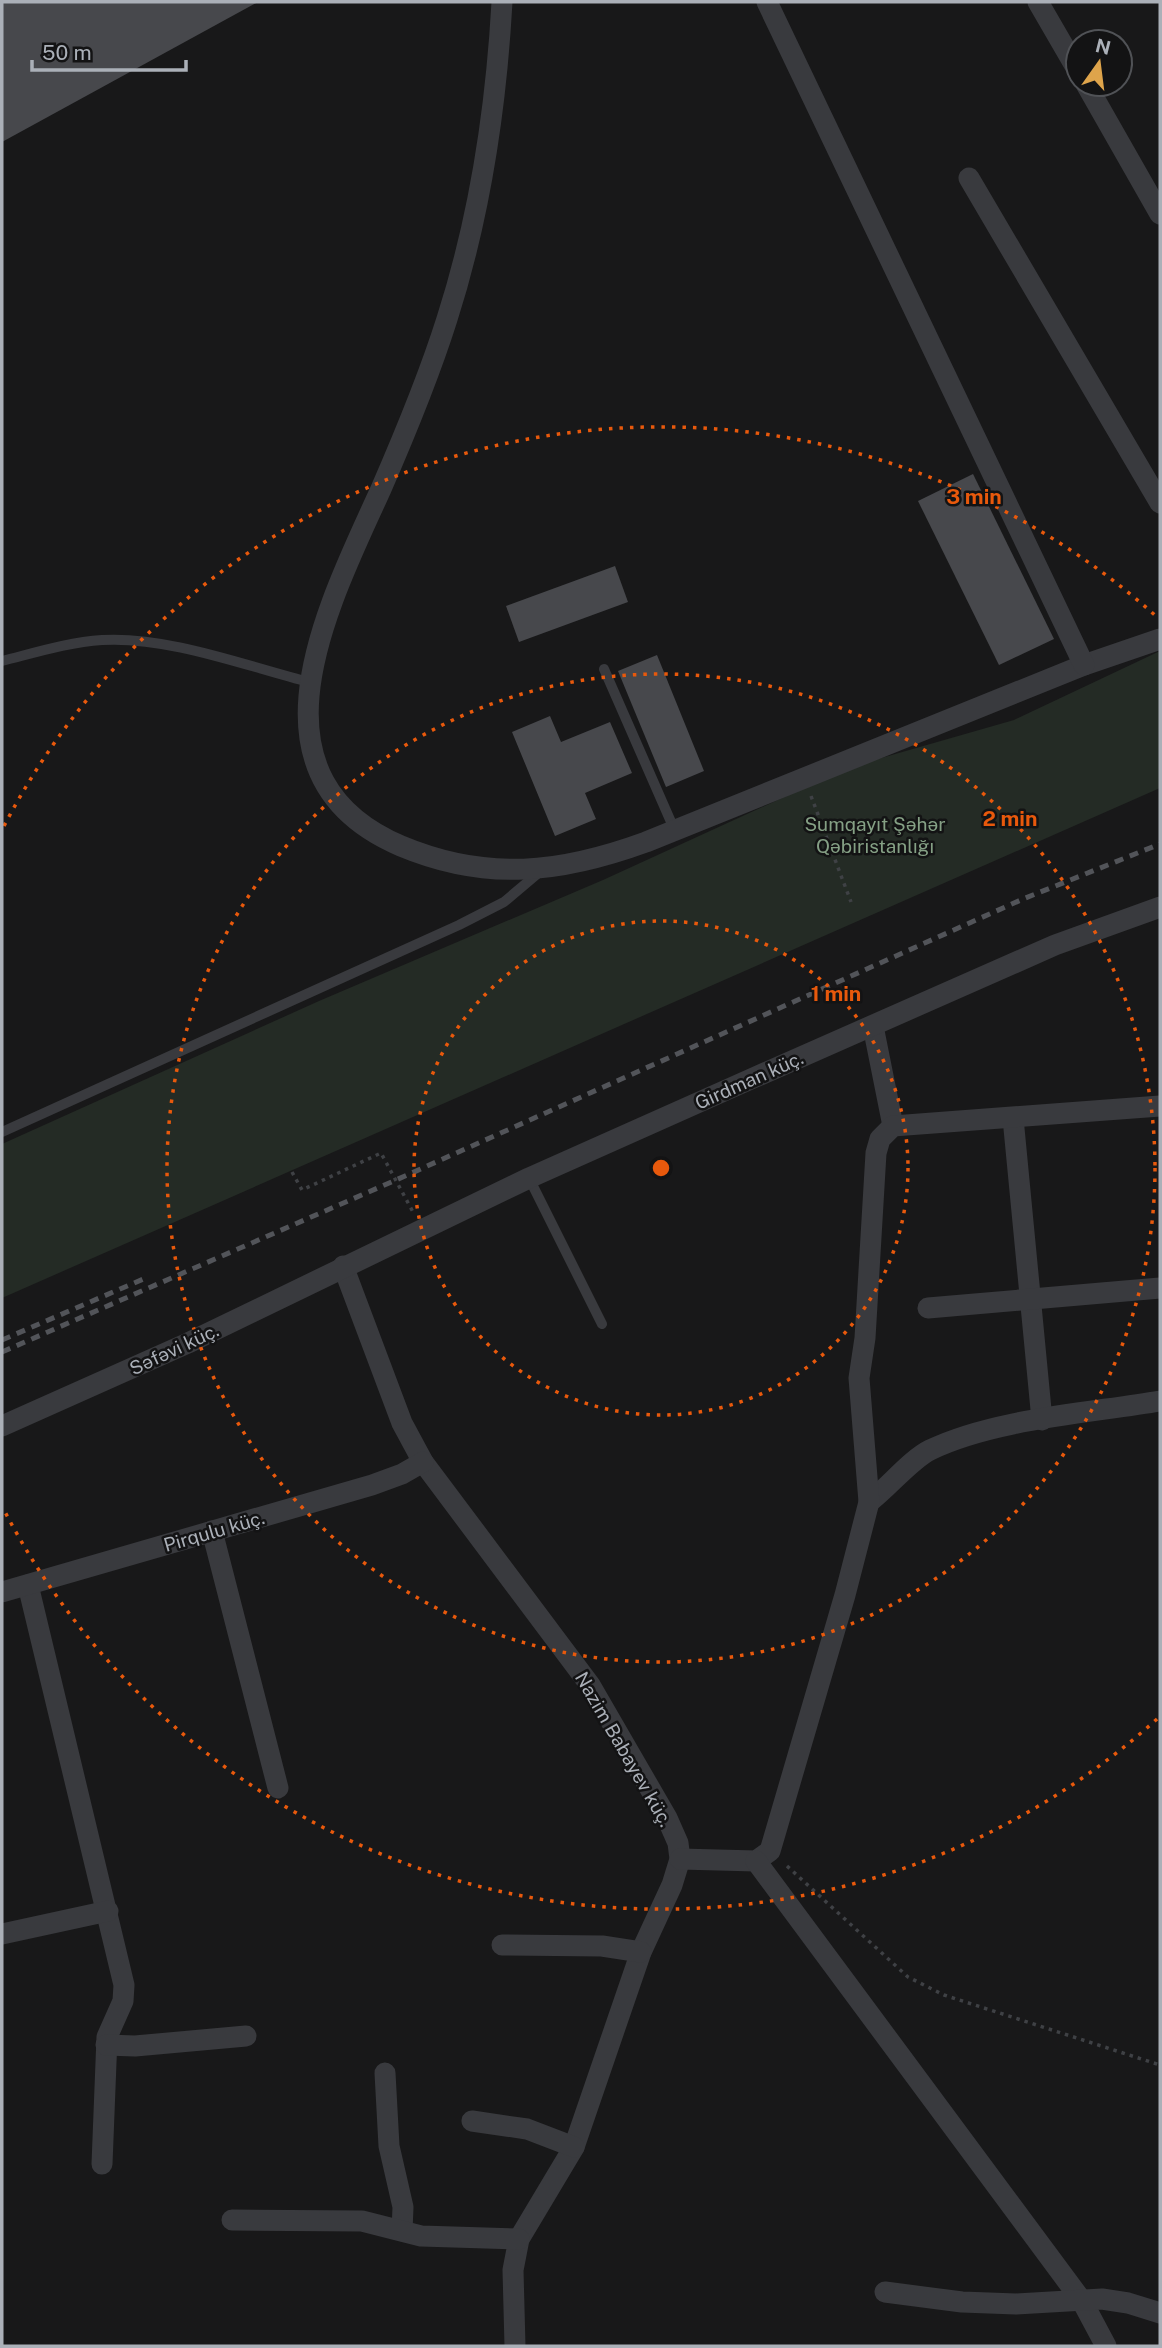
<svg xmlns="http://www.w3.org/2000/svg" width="1162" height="2348" viewBox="0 0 1162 2348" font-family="'Public Sans',sans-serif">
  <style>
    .green { fill: #242b25 }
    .building { fill: #47484c }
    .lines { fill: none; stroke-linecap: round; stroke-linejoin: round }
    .path { stroke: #3f4145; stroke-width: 3.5; stroke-dasharray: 3.5 5; stroke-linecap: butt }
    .lane { stroke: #393a3e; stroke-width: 10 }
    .street { stroke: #393a3e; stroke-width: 21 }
    .rail { stroke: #525459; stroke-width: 5; stroke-dasharray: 9 7; stroke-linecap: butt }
    .ring { fill: none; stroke: #e8590c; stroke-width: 3.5; stroke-dasharray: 3.5 7 }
    .labels { text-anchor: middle; stroke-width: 5; stroke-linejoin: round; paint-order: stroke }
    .park-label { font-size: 19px; fill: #85a085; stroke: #131314 }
    .street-label { font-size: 19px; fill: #abb0b8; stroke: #131314 }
    .centre { fill: #e8590c; stroke: #131314; stroke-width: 3.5 }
    .ring-label { font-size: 21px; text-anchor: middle; font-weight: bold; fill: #e8590c; stroke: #131314; stroke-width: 5; stroke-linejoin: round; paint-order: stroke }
  </style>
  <rect width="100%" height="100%" fill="#181819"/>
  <polygon class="green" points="1160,651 1160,788 2,1298 2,1144 319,1001 603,880 850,767 1014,720"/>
  <g class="building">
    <polygon points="2,2 258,2 2,142"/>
    <polygon points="973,474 1054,639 999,665 918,501"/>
    <polygon points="615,566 628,602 519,642 506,606"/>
    <polygon points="657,655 704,771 666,787 618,671"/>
    <polygon points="550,716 561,742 610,722 632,773 585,793 596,819 555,836 512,732"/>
  </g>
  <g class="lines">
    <g class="path">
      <polyline points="811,796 851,902"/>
      <polyline points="292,1172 302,1190 381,1153 413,1212"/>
      <polyline points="787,1866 908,1977 944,1995 1160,2065"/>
    </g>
    <g class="lane">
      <path d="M2,661c32,-8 67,-19 100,-21 66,-4 144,26 207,42"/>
      <polyline points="604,669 675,831"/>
      <polyline points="2,1132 459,925 504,902 542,870"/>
      <polyline points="529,1178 602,1324"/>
    </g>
    <g class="street">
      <path d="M502,2c-6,108 -22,214 -55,317 -18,57 -42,115 -66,170 -51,113 -144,287 20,357 86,36 160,27 245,-4l438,-177 76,-26"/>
      <polyline points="767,2 1084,665"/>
      <polyline points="1038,2 1078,71"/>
      <polyline points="1086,84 1160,214"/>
      <polyline points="969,178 1160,503"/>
      <polyline points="873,1026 893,1126"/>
      <polyline points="1013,1118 1042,1420"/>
      <polyline points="343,1266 402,1423 423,1462 590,1685 667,1818 678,1843 680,1859 672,1885 641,1952 574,2147 519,2239 513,2270 515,2346"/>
      <polyline points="928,1308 1160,1288"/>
      <polyline points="2,1426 188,1343 529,1178 751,1079 1055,945 1160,907"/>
      <path d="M869,1502c19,-14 41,-42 61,-52 64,-31 160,-37 230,-49"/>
      <polyline points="212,1531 278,1788"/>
      <polyline points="28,1585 124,1985 123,2001 107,2037 102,2164"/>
      <polyline points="2,1592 372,1485 402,1474 423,1462"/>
      <polyline points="680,1859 756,1861 770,1851 845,1595 869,1502 859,1378 865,1338 876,1153 880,1139 893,1126 1160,1106"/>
      <polyline points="756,1861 1082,2301 1106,2346"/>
      <polyline points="2,1934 108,1911"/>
      <polyline points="502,1945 602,1946 641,1952"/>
      <polyline points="106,2045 135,2046 246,2036"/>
      <polyline points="385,2073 389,2146 403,2207 402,2231"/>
      <polyline points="472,2121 527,2129 574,2147"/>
      <polyline points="232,2220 362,2221 421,2236 519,2239"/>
      <polyline points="885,2292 962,2302 1016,2304 1102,2299 1128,2303 1160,2313"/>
    </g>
    <g class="rail">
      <polyline points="2,1340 148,1277"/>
      <polyline points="2,1352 396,1180 1023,899 1160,844"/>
    </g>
  </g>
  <g class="ring">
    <circle cx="661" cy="1168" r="247"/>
    <circle cx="661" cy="1168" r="494"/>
    <path d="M1157 1719A741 741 0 0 1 4 1510M4 826A741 741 0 0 1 1157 617"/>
  </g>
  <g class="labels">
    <g class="park-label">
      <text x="875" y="831">Sumqayıt Şəhər<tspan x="875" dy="22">Qəbiristanlığı</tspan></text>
    </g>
    <g class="street-label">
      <text transform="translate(749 1080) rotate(-24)" y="7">Girdman küç.</text>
      <text transform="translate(174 1349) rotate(-25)" y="7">Səfəvi küç.</text>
      <text transform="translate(214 1531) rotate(-16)" y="7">Pirqulu küç.</text>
      <text transform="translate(624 1749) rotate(60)" y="7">Nazim Babayev küç.</text>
    </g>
  </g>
  <circle cx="661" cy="1168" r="10" class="centre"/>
  <g class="ring-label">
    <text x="974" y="504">3 min</text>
    <text x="1010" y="826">2 min</text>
    <text x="836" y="1001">1 min</text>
  </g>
  <rect width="1162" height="2348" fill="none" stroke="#abb0b8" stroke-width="7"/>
  <g transform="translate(1099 63) rotate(14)"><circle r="33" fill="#131314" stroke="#505256" stroke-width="2"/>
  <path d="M0-5L12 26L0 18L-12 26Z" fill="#dea44b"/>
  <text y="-10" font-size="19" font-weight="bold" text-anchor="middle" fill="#abb0b8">N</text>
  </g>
  <path d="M32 60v10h154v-10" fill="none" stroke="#abb0b8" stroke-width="3.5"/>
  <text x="42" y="60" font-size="21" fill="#abb0b8" stroke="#131314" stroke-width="5" paint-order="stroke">50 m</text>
</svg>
